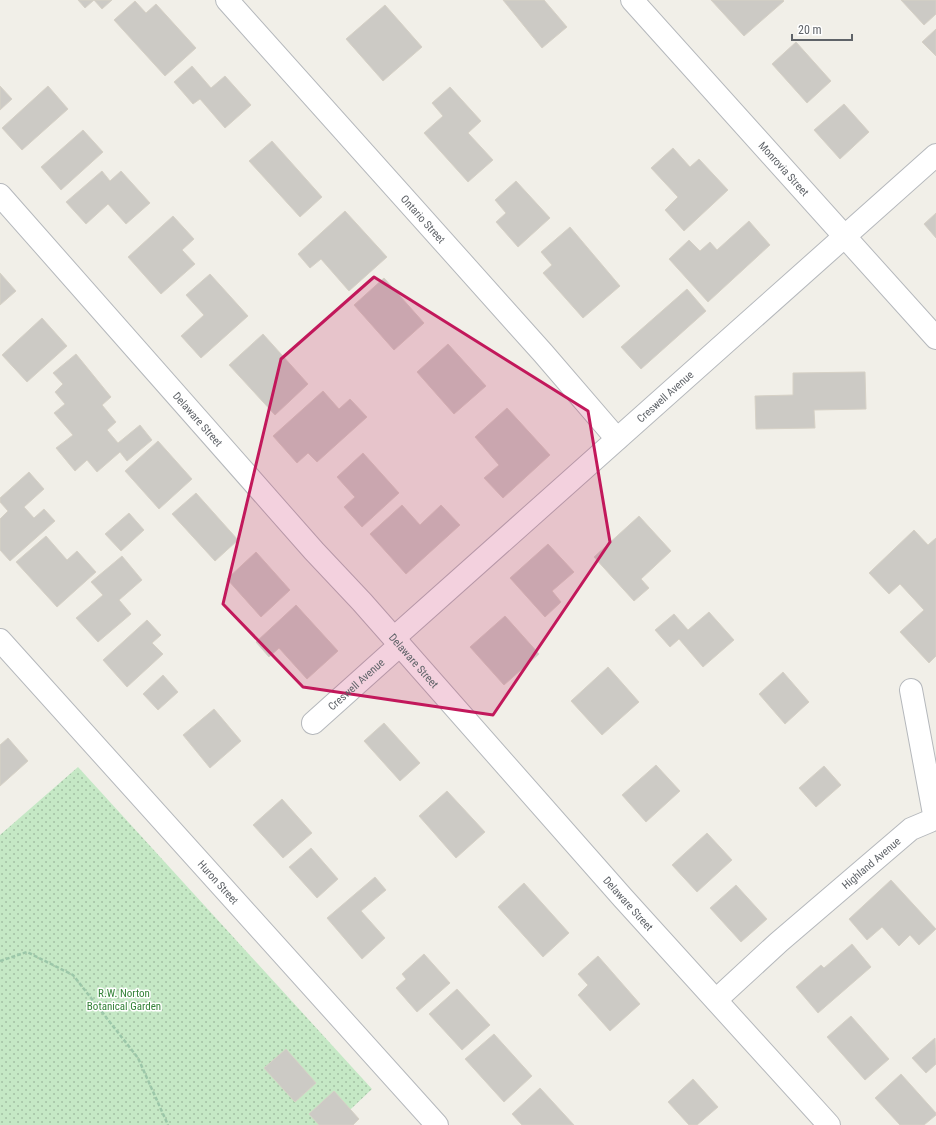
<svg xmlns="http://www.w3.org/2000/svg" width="936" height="1125" viewBox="0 0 936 1125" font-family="'Roboto Condensed',sans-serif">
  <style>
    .grass { fill: url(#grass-dots) }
    .building { fill: #cccac5; stroke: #d6d1c6 }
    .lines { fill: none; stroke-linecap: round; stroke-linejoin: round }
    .minor-casing { stroke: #b5b8bc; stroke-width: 24 }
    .path { stroke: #9cc7a9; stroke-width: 2.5; stroke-dasharray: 4 2; stroke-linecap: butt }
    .minor { stroke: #fff; stroke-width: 22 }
    .marked { fill: #c2185b; fill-opacity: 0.2; stroke: #c2185b; stroke-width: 3; stroke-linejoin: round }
    .labels { text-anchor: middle; stroke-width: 3; stroke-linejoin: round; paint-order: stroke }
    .street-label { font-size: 11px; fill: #5f6368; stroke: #fff }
    .park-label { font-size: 11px; fill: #348238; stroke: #fff }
  </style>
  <defs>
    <pattern id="grass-dots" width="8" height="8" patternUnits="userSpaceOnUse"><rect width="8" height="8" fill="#c5e8c5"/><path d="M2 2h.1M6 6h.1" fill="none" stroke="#a3c0a4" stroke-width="1.8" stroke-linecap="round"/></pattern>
  </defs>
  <rect width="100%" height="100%" fill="#f1efe8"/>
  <polygon class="grass" points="78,767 372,1089 334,1125 0,1125 0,835"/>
  <g class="building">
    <polygon points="78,0 112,0 102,9 94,0 85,8"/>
    <polygon points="503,0 544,0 567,27 542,48"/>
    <polygon points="711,0 783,0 784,1 744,36"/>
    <polygon points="901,0 936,0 936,14 924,25"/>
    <polygon points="135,1 146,13 156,4 196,48 165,76 114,20"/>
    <polygon points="385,5 422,47 383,81 346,39"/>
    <polygon points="936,29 936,56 922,42"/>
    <polygon points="796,42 831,81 807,103 772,64"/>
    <polygon points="192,66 211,88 225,76 251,105 225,128 200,99 193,104 174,82"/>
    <polygon points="0,86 12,99 0,110"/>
    <polygon points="48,86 68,109 22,150 2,128"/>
    <polygon points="450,87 481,121 468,133 493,160 468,182 424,133 443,116 432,103"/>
    <polygon points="844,104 869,132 840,159 814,130"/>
    <polygon points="83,130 103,152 61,190 41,167"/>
    <polygon points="272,141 322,197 300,217 249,161"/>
    <polygon points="673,148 690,167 699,159 728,190 684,231 665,210 678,197 651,168"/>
    <polygon points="102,171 110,181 121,171 150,203 126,224 108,204 86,224 66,202"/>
    <polygon points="516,181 550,218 518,247 496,222 506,213 495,200"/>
    <polygon points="345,211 387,257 349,291 321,259 310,268 298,254"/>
    <polygon points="936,213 936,238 924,224"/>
    <polygon points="173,216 194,239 182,250 195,264 161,294 128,257"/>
    <polygon points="749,221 770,245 708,302 669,259 689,240 700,251 710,242 717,250"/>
    <polygon points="570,227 620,286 583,318 543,273 552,265 541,252"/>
    <polygon points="0,273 16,291 0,305"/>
    <polygon points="210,274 248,316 201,358 181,336 204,315 186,295"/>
    <polygon points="384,278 424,323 394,350 354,305"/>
    <polygon points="687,289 706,311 641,369 621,347"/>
    <polygon points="42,318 67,346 27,382 2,355"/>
    <polygon points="263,334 308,384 275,415 229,365"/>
    <polygon points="448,344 486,386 454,414 417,372"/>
    <polygon points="76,354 111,397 102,405 116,422 107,430 118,443 140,425 152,440 127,461 120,452 97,472 87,460 75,471 56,448 73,435 54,413 65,404 55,392 63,384 53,373"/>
    <polygon points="865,372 866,409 814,410 815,428 756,429 755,396 793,395 793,373"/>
    <polygon points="323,391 339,409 350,399 367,417 317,462 308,453 297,463 273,436"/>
    <polygon points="507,408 550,455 503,498 484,478 499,465 475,437"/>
    <polygon points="158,441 192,479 159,509 125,471"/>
    <polygon points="363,453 399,493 362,527 344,507 355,497 337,477"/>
    <polygon points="29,472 44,489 24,507 34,518 44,509 55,521 10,561 0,550 0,519 8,511 0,502 0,498"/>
    <polygon points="196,493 238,540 215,561 172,514"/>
    <polygon points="402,505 420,525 441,505 460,525 406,574 370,534"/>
    <polygon points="129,513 144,530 121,551 105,534"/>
    <polygon points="639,516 671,551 641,579 649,588 634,601 594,557"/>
    <polygon points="914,530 928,545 936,538 936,656 929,663 900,632 924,610 900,584 889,594 869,573"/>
    <polygon points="46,536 67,560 77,551 96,572 57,607 16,562"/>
    <polygon points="548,544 574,572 552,591 561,602 545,617 510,578"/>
    <polygon points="256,552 290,590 261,617 227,579"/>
    <polygon points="122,556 142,580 119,600 131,614 98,642 76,618 103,595 91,582"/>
    <polygon points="296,605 338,651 307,679 279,648 269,657 256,642"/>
    <polygon points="709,612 734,640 703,667 679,639 670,647 655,630 674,614 688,630"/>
    <polygon points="505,616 539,654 504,685 470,647"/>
    <polygon points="147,620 161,635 152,643 163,654 127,687 103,660"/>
    <polygon points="608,667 639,702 602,735 571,701"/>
    <polygon points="783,672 809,702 785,724 759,694"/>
    <polygon points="163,675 178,692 158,710 143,694"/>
    <polygon points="214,709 241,741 210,768 183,735"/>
    <polygon points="384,723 420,763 400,781 364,741"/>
    <polygon points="8,738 28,761 0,786 0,745"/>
    <polygon points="656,765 680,791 646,822 622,795"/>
    <polygon points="824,766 841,785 816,807 799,788"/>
    <polygon points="447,791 485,832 456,858 419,816"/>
    <polygon points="282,799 312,833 283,858 253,825"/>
    <polygon points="707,833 732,860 697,892 672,865"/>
    <polygon points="311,848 338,879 317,898 289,867"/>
    <polygon points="375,877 386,890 361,911 385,938 362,959 327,918"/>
    <polygon points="891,880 936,929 919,945 910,935 899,946 882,927 867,940 849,919"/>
    <polygon points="524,883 569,933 543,957 498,907"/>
    <polygon points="736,885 767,919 741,942 710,908"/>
    <polygon points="852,944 871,967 818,1013 796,987 821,965 824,968"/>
    <polygon points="424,954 450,983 417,1012 396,988 406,979 402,974"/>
    <polygon points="598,956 640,1004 610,1031 578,995 588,985 578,974"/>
    <polygon points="457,989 490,1025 462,1050 429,1014"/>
    <polygon points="851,1016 889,1059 865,1080 827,1037"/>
    <polygon points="494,1034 532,1076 504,1102 465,1059"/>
    <polygon points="935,1038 936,1064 926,1073 912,1058"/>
    <polygon points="286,1049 316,1083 295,1102 264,1068"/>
    <polygon points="901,1074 936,1113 936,1115 924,1125 900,1125 875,1098"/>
    <polygon points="693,1079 718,1107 697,1125 689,1125 668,1102"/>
    <polygon points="540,1088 574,1125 522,1125 512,1114"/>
    <polygon points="334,1091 359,1119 353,1125 319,1125 309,1114"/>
  </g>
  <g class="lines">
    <defs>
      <g id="minor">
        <path id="s1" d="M227,0l316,353 74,86"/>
        <path id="s2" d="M632,0l304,338"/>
        <path id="s3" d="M0,195l314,356 48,51 261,296 206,227"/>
        <path id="s4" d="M394,638l542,-483"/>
        <path id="s5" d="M0,640l437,485"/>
        <path id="s6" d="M313,723l87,-78"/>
        <path id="s7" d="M716,1000l63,-58 132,-113 19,-8 4,-7 -23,-124"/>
      </g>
    </defs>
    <use href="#minor" class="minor-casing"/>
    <polyline class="path" points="0,961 27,952 73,975 138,1058 168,1125"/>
    <use href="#minor" class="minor"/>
  </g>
  <path class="marked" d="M374,277l214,134 22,131 -117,173 -190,-28 -80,-83 58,-245z"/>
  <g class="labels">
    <g class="street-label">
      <text dy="4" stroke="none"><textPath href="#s2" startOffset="227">Monrovia Street</textPath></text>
      <text dy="4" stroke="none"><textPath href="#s1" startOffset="294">Ontario Street</textPath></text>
      <text dy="4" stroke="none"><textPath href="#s4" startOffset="363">Creswell Avenue</textPath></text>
      <text dy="4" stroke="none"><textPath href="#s3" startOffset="299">Delaware Street</textPath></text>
      <text dy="4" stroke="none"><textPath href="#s3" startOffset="623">Delaware Street</textPath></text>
      <text dy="4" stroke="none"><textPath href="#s6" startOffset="58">Creswell Avenue</textPath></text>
      <text dy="4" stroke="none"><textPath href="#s7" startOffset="207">Highland Avenue</textPath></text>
      <text dy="4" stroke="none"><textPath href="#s5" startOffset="326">Huron Street</textPath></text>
      <text dy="4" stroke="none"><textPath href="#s3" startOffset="947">Delaware Street</textPath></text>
    </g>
    <g class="park-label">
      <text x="124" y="997">R.W. Norton<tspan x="124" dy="13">Botanical Garden</tspan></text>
    </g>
  </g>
  <path d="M792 34v6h60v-6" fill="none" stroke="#5f6368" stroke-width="2"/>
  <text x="798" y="34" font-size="12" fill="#5f6368" stroke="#ffffff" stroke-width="3" paint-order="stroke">20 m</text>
</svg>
